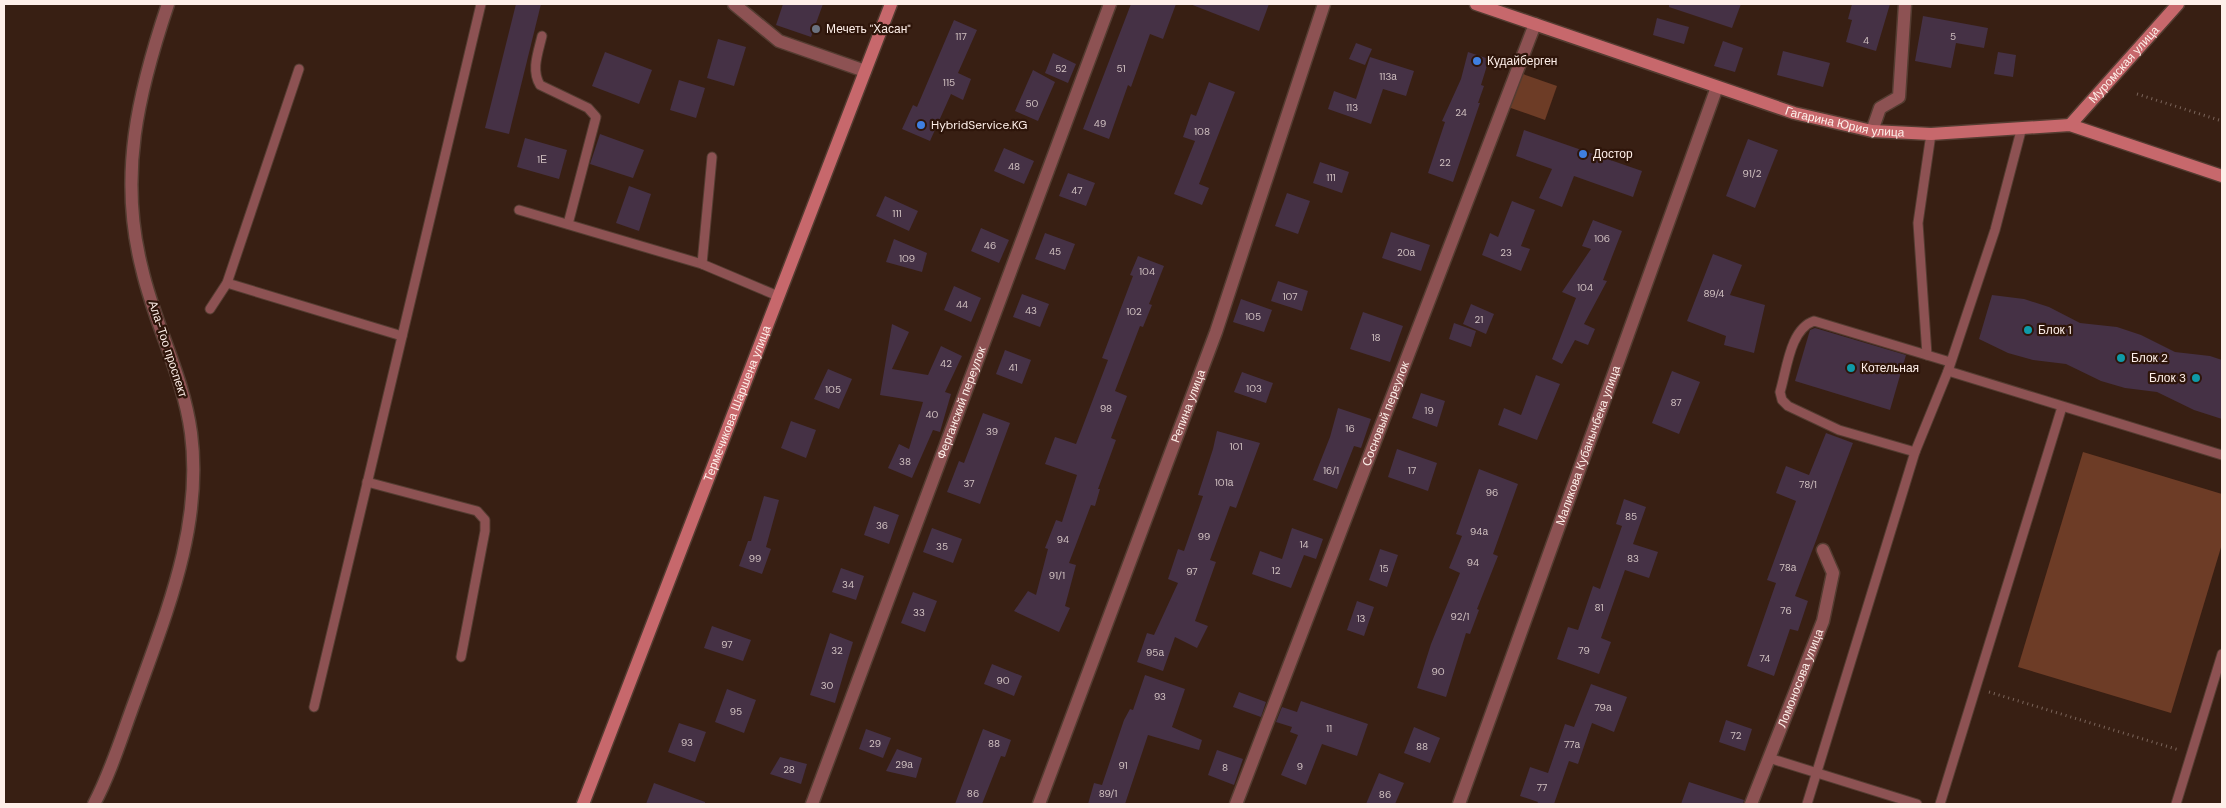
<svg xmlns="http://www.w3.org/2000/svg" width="2226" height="808" viewBox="0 0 2226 808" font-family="'DM Sans',sans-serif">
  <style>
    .green { fill: #6d3c26 }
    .building { fill: #453145 }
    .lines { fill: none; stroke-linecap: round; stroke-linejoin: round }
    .lane-casing { stroke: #543c31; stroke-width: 11 }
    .street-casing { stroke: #543c31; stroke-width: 15 }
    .secondary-casing { stroke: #543c31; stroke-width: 15 }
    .path { stroke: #7b655b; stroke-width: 3; stroke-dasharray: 1 4; stroke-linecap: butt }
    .lane { stroke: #8d5253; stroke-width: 9 }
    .street { stroke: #8d5253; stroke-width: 12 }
    .secondary { stroke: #c7686c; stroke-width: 12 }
    .worship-dot { fill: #6b7280; stroke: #2e150a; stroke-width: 2 }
    .shop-dot { fill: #3f7fe0; stroke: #2e150a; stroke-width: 2 }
    .culture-dot { fill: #0f9aa8; stroke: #2e150a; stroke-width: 2 }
    .labels { text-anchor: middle; stroke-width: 4.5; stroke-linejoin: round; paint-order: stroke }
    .number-label { font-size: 10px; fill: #d0c0c0 }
    .poi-label { font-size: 12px; fill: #feefe9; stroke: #2e150a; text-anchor: start }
    .street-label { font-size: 12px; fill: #feefe9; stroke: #2e150a }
  </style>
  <rect width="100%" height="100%" fill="#381f13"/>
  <g class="green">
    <polygon points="1520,73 1557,86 1545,120 1508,107"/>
    <polygon points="2083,452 2222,494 2222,544 2171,713 2018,667"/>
  </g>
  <g class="building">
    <polygon points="516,4 541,4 509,134 485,128"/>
    <polygon points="783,4 823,4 811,37 776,25"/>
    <polygon points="1131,4 1176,4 1163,39 1150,34 1131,87 1128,85 1109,139 1083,129"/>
    <polygon points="1190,4 1269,4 1259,31"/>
    <polygon points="1669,4 1741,4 1732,28 1669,7"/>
    <polygon points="1852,4 1890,4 1876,51 1846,42 1852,20 1848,19"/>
    <polygon points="1923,16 1988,28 1984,48 1956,43 1951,68 1915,61"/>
    <polygon points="1657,18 1689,27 1684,44 1653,35"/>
    <polygon points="954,20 977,30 958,73 971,79 963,100 951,94 930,141 902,129 913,105 917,107"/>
    <polygon points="718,39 746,47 734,86 707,78"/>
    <polygon points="1723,41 1743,48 1735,72 1714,66"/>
    <polygon points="1356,43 1372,49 1365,65 1349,59"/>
    <polygon points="1783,51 1830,63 1823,87 1777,75"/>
    <polygon points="605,52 652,70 639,104 592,86"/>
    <polygon points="1468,52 1489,59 1481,85 1484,86 1478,103 1480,103 1453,182 1428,173 1445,122 1442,121 1461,79"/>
    <polygon points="1998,52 2016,55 2013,77 1994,74"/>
    <polygon points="1053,53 1076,64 1068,83 1045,73"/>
    <polygon points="1370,57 1414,71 1406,96 1383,89 1371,124 1328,109 1334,91 1356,99"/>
    <polygon points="1033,70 1055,82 1038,121 1015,111"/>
    <polygon points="679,80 705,88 696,118 670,110"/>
    <polygon points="1209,82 1235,92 1199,184 1209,188 1202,205 1174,194 1195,141 1183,137 1191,114 1196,116"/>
    <polygon points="1524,130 1642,171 1633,197 1574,176 1562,207 1539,198 1552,169 1516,156"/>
    <polygon points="600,134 644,150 633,178 590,164"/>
    <polygon points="525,138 567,150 559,179 517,167"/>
    <polygon points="1748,139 1778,150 1755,208 1726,196"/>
    <polygon points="1004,148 1034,161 1024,184 994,171"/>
    <polygon points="1320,162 1349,172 1342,193 1313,183"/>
    <polygon points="1068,173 1095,183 1086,206 1059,196"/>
    <polygon points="629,186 651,194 639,231 616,223"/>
    <polygon points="1287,193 1310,201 1298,234 1275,226"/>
    <polygon points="885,196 918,211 909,231 876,216"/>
    <polygon points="1512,201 1535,210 1521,246 1530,249 1521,271 1482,255 1490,233 1498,237"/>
    <polygon points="1593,220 1622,231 1603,280 1607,281 1584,324 1595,329 1588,345 1575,340 1562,364 1552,359 1576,298 1562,292 1591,249 1582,246"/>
    <polygon points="981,228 1009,240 999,263 971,251"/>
    <polygon points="1391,232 1430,245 1421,271 1382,258"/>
    <polygon points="1045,233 1075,244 1065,270 1035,259"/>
    <polygon points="894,239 927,253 922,272 886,262"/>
    <polygon points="1713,254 1742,265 1730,295 1765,305 1754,353 1724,345 1726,336 1687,321"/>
    <polygon points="1138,256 1164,266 1149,304 1152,305 1143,327 1140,326 1115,391 1127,396 1111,438 1116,440 1098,489 1100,489 1095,506 1091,505 1069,563 1076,565 1065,606 1070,608 1059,632 1014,611 1028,591 1036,595 1048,549 1045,548 1056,520 1062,522 1077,475 1045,464 1055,437 1076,444 1108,360 1102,358 1133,276 1130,275"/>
    <polygon points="1278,281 1308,291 1302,311 1271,301"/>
    <polygon points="954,286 981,298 971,322 944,310"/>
    <polygon points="1022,294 1049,304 1040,327 1013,317"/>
    <polygon points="1992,295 2024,299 2049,307 2080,323 2117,327 2141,335 2175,352 2210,356 2222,360 2222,419 2194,410 2157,392 2125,388 2101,381 2066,364 2033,360 2008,353 1979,339"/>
    <polygon points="1241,299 1272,310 1264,332 1233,322"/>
    <polygon points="1471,304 1494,314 1486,334 1463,324"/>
    <polygon points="1363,312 1403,326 1390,362 1350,349"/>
    <polygon points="1454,323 1476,331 1471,347 1449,339"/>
    <polygon points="892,324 909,332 892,369 928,375 941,346 962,356 945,392 951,394 940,432 933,430 912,478 888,468 899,444 909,449 923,402 880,395"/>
    <polygon points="1815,328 1906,355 1890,410 1795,381 1810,330"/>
    <polygon points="1005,350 1031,360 1022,384 996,374"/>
    <polygon points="828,369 852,379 839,409 814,399"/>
    <polygon points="1672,371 1700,382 1679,434 1652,423"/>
    <polygon points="1242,372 1273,383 1266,403 1234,392"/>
    <polygon points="1536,375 1560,384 1537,440 1498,425 1504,408 1521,415"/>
    <polygon points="1421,393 1445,401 1437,427 1412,418"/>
    <polygon points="1338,408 1371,419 1361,448 1354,446 1337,489 1313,480 1330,437"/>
    <polygon points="983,413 1010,423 980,504 947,492 959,461 964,463"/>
    <polygon points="791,421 816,430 806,458 781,448"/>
    <polygon points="1217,431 1260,443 1236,508 1230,506 1210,560 1216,562 1195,621 1208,626 1197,648 1175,637 1163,671 1137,662 1147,633 1154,635 1178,583 1168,579 1178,549 1184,551 1203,496 1198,495 1213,449"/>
    <polygon points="1826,433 1853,443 1795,596 1808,601 1798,631 1790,629 1774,676 1747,666 1776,583 1767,580 1796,501 1776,493 1786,466 1809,475"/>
    <polygon points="1397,449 1437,463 1428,491 1388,477"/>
    <polygon points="1479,469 1518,484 1493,554 1498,556 1477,609 1479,610 1470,634 1466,633 1446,697 1417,688 1431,644 1460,573 1449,568 1462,536 1456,534"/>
    <polygon points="764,496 779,500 766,547 771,549 762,574 739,566 748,541 751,541"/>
    <polygon points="1624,499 1646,507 1633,544 1658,552 1649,578 1625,570 1601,638 1611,642 1599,674 1557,659 1568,627 1578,630 1593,586 1600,589 1622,526 1616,524"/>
    <polygon points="874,506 899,515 889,544 864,535"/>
    <polygon points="932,528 962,539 953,563 923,552"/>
    <polygon points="1292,528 1323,539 1316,559 1304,555 1291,588 1252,574 1260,551 1282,559"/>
    <polygon points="1380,549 1398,555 1387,587 1369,580"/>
    <polygon points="841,568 864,576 856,600 832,592"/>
    <polygon points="913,592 937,601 925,632 901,623"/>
    <polygon points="1357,601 1374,607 1364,636 1347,630"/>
    <polygon points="712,626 751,640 743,661 704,648"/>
    <polygon points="830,633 853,642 835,703 810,695"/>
    <polygon points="992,664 1022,676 1014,696 984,684"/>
    <polygon points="1145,675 1185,689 1172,727 1202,740 1199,750 1148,735 1125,804 1088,804 1094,783 1102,785 1124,720 1130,709 1133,710"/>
    <polygon points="1591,684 1627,697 1614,732 1592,723 1578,764 1569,761 1554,804 1537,804 1538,802 1520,796 1530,767 1548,773 1565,724 1574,727"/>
    <polygon points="727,689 756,700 744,733 715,722"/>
    <polygon points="1239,692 1266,702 1261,717 1233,707"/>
    <polygon points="1301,701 1368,724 1357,756 1322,744 1306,785 1281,775 1298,735 1290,732 1292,727 1276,722 1282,707 1297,712"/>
    <polygon points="1726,720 1752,729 1745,751 1719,742"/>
    <polygon points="679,723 706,732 695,762 668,752"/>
    <polygon points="1414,727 1440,738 1430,763 1404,753"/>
    <polygon points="866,729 891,738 883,758 859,749"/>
    <polygon points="983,729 1011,740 1005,757 1001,756 982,804 955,804"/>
    <polygon points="897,749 922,758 916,778 886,771"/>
    <polygon points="1217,750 1243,759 1234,785 1208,775"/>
    <polygon points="780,757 807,764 801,784 770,774"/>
    <polygon points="1379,773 1404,783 1395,804 1366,804"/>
    <polygon points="1689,782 1744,800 1743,804 1681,804"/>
    <polygon points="654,783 705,802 705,804 646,804"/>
  </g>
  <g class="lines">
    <defs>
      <g id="lane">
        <path d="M542,36c-4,17 -11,34 -2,49l48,23 8,9 -28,107"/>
        <polyline points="519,210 702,264 778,296"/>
        <polyline points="702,264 712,157"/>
        <polyline points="227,283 402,336"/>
        <polyline points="210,309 227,283 299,69"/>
        <polyline points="1927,355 1918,223 1931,134"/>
        <polyline points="1948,371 2222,455"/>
        <path d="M1915,452l-76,-22 -51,-24 -6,-6 -2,-8c7,-23 10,-63 34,-71l136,41"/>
        <polyline points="367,482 477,511 485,520 485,531 461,657"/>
        <polyline points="314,707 481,4"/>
        <polyline points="1769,758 1917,804"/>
        <polyline points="1807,804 1915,452 1948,371 1995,230 2022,127"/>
        <polyline points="1940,804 2062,407"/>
        <polyline points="2176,804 2222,654"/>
      </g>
      <g id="street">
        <polyline points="734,4 779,41 865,71"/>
        <polyline points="1872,131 1880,108 1899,97 1905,4"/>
        <path d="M94,804c18,-34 29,-72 43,-109 30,-84 66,-170 54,-262 -8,-59 -36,-107 -49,-164 -24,-93 -4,-176 26,-265"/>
        <path id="s1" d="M812,804l298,-800"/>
        <path id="s2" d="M1039,804l177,-472 108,-328"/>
        <path id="s3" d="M1236,804l299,-780"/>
        <path id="s4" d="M1459,804l258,-717"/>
        <path id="s5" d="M1751,804l72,-183 10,-48 -10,-23"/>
      </g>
      <g id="secondary">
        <path id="s6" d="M1476,4l318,109 78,18 59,3 139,-9 152,51"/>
        <path id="s7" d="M2070,125l108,-121"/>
        <path id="s8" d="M583,804l308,-800"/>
      </g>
    </defs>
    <use href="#lane" class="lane-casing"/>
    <use href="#street" class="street-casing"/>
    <use href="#secondary" class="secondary-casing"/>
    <g class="path">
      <polyline points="2137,94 2222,121"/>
      <polyline points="1989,692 2179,750"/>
    </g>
    <use href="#lane" class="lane"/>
    <use href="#street" class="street"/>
    <use href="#secondary" class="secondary"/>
  </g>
  <circle class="worship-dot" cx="816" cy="29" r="5"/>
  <g class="shop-dot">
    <circle cx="1477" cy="61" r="5"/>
    <circle cx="921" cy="125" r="5"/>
    <circle cx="1583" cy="154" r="5"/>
  </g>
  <g class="culture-dot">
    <circle cx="2028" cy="330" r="5"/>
    <circle cx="2121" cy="358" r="5"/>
    <circle cx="1851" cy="368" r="5"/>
    <circle cx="2196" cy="378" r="5"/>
  </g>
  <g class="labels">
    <g class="number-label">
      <text x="961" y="40">117</text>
      <text x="1953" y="40">5</text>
      <text x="1866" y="44">4</text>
      <text x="1061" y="72">52</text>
      <text x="1121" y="72">51</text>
      <text x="1388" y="80">113а</text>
      <text x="949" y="86">115</text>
      <text x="1032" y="107">50</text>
      <text x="1352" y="111">113</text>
      <text x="1461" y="116">24</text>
      <text x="1100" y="127">49</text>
      <text x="1202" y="135">108</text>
      <text x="542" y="163">1Е</text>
      <text x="1445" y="166">22</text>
      <text x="1014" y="170">48</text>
      <text x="1752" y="177">91/2</text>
      <text x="1331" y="181">111</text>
      <text x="1077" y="194">47</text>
      <text x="897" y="217">111</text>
      <text x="1602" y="242">106</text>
      <text x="990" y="249">46</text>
      <text x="1055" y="255">45</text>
      <text x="1406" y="256">20а</text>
      <text x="1506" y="256">23</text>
      <text x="907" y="262">109</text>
      <text x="1147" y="275">104</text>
      <text x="1585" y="291">104</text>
      <text x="1714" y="297">89/4</text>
      <text x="1290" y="300">107</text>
      <text x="962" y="308">44</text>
      <text x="1031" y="314">43</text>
      <text x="1134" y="315">102</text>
      <text x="1253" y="320">105</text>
      <text x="1479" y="323">21</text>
      <text x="1376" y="341">18</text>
      <text x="946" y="367">42</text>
      <text x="1013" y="371">41</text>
      <text x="1254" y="392">103</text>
      <text x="833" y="393">105</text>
      <text x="1676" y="406">87</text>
      <text x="1106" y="412">98</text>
      <text x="1429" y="414">19</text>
      <text x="932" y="418">40</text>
      <text x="1350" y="432">16</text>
      <text x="992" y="435">39</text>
      <text x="1236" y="450">101</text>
      <text x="905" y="465">38</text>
      <text x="1331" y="474">16/1</text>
      <text x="1412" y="474">17</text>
      <text x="1224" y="486">101а</text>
      <text x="969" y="487">37</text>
      <text x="1808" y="488">78/1</text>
      <text x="1492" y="496">96</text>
      <text x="1631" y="520">85</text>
      <text x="882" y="529">36</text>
      <text x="1479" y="535">94а</text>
      <text x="1204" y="540">99</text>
      <text x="1063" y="543">94</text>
      <text x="1304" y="548">14</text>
      <text x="942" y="550">35</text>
      <text x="755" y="562">99</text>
      <text x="1633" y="562">83</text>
      <text x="1473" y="566">94</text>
      <text x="1788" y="571">78а</text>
      <text x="1384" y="572">15</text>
      <text x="1276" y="574">12</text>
      <text x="1192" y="575">97</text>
      <text x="1057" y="579">91/1</text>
      <text x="848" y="588">34</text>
      <text x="1599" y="611">81</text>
      <text x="1786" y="614">76</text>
      <text x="919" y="616">33</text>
      <text x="1460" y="620">92/1</text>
      <text x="1361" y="622">13</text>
      <text x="727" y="648">97</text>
      <text x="837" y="654">32</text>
      <text x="1584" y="654">79</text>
      <text x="1155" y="656">95а</text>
      <text x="1765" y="662">74</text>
      <text x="1438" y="675">90</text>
      <text x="1003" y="684">90</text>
      <text x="827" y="689">30</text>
      <text x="1160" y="700">93</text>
      <text x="1603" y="711">79а</text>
      <text x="736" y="715">95</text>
      <text x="1329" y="732">11</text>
      <text x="1736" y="739">72</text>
      <text x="687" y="746">93</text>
      <text x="875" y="747">29</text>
      <text x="994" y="747">88</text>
      <text x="1572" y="748">77а</text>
      <text x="1422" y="750">88</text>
      <text x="904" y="768">29а</text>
      <text x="1123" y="769">91</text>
      <text x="1300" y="770">9</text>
      <text x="1225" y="771">8</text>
      <text x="789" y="773">28</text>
      <text x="1542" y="791">77</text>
      <text x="973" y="797">86</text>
      <text x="1108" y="797">89/1</text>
      <text x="1385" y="798">86</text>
    </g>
    <g class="poi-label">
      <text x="826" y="33">Мечеть "Хасан"</text>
      <text x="1487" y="65">Кудайберген</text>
      <text x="931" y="129">HybridService.KG</text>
      <text x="1593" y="158">Достор</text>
      <text x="2038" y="334">Блок 1</text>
      <text x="2131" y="362">Блок 2</text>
      <text x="1861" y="372">Котельная</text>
      <text x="2186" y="382" text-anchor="end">Блок 3</text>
    </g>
    <g class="street-label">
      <text dy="4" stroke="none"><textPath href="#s7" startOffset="81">Муромская улица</textPath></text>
      <text dy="4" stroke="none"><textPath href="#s6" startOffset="388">Гагарина Юрия улица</textPath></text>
      <text transform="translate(168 349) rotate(72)" y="4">Ала-Тоо проспект</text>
      <text dy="4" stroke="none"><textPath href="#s8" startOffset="429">Термечикова Шаршена улица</textPath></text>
      <text dy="4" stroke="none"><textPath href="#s1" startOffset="428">Ферганский переулок</textPath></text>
      <text dy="4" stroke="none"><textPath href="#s2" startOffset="425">Репина улица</textPath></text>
      <text dy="4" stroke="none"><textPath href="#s3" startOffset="418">Сосновый переулок</textPath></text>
      <text dy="4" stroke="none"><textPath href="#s4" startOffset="381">Маликова Кубанычбека улица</textPath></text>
      <text dy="4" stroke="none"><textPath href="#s5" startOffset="135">Ломоносова улица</textPath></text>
    </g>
  </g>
  <rect width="2226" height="808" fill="none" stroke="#feefe9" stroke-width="10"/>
</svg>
